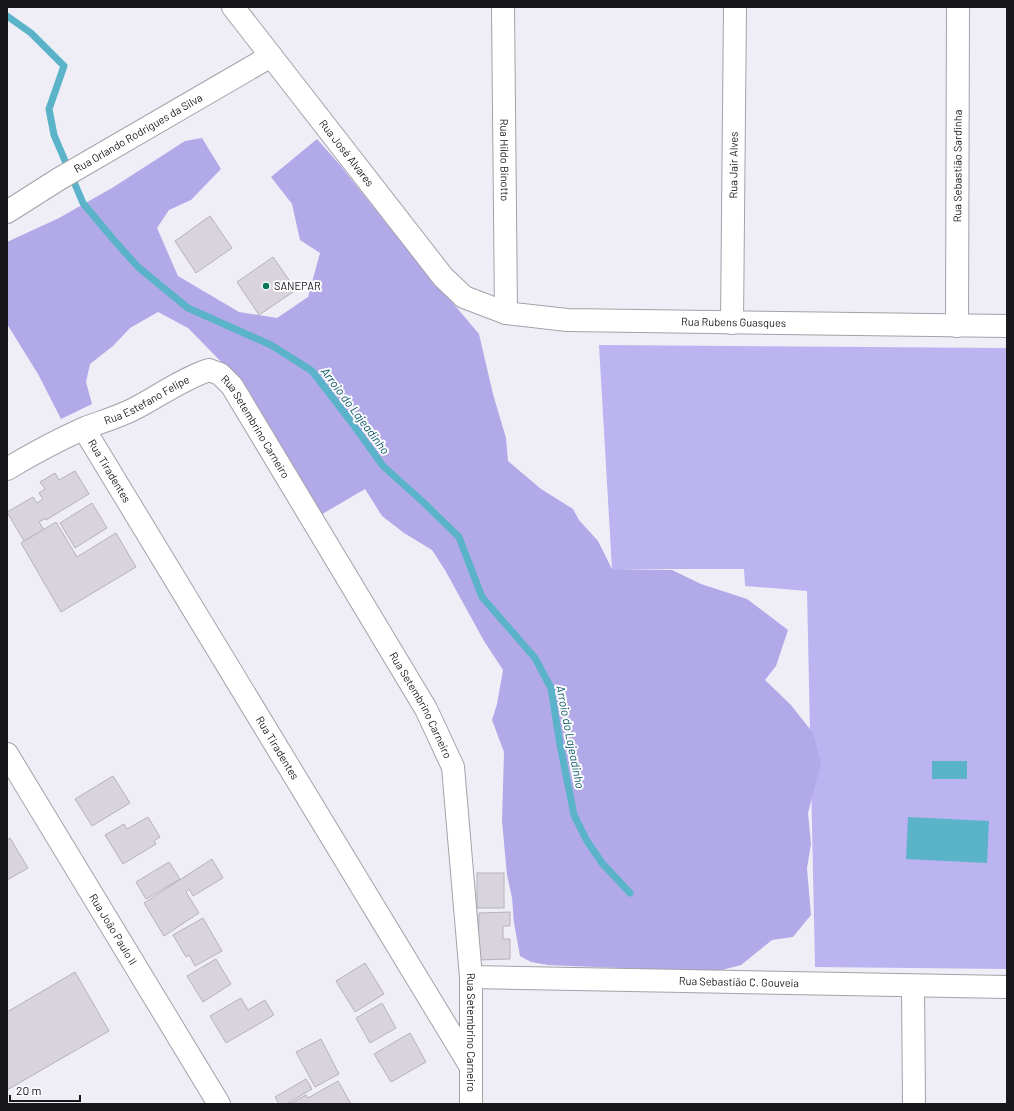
<svg xmlns="http://www.w3.org/2000/svg" width="1014" height="1111" viewBox="0 0 1014 1111" font-family="Barlow,sans-serif">
  <style>
    .green { fill: #bcb4f0 }
    .forest { fill: #b2a9e8 }
    .water { fill: #5ab3c8 }
    .lines { fill: none; stroke-linecap: round; stroke-linejoin: round }
    .stream { stroke: #5ab3c8; stroke-width: 7 }
    .building { fill: #d8d3dc; stroke: #b6b2ba }
    .minor-casing { stroke: #a2a2aa; stroke-width: 24 }
    .minor { stroke: #fff; stroke-width: 22 }
    .poi-dot { fill: #0a7a56; stroke: #fcfcfe; stroke-width: 1.5 }
    .labels { text-anchor: middle; stroke-width: 4; stroke-linejoin: round; paint-order: stroke }
    .street-label { font-size: 11px; fill: #18181b; stroke: #fcfcfe }
    .poi-label { font-size: 11px; fill: #18181b; stroke: #fcfcfe; text-anchor: start }
    .water-label { font-size: 12px; font-style: italic; fill: #0b5968; stroke: #fcfcfe }
  </style>
  <rect width="100%" height="100%" fill="#efeef7"/>
  <polygon class="green" points="599,345 1007,348 1007,969 815,967 807,591 745,586 744,569 612,569"/>
  <polygon class="forest" points="202,138 221,169 191,200 169,210 157,228 178,276 239,312 277,318 308,297 320,253 300,240 292,204 271,177 317,139 340,165 393,232 479,334 493,394 506,438 508,461 541,489 573,509 579,520 598,541 612,569 672,570 701,584 747,599 788,630 776,666 765,680 791,705 813,733 821,763 808,813 811,844 807,868 811,915 793,937 772,940 741,965 714,972 548,965 531,962 520,956 514,923 512,898 507,875 502,821 504,752 492,720 497,704 503,670 484,641 445,570 432,550 404,533 382,516 365,489 319,516 270,439 248,389 188,328 158,312 130,328 113,346 90,364 86,382 92,404 61,419 38,374 7,324 7,242 59,218 112,188 185,141"/>
  <g class="water">
    <rect x="932" y="761" width="35" height="18"/>
    <polygon points="908,817 989,821 987,863 906,859"/>
  </g>
  <g class="lines">
    <polyline class="stream" points="7,16 31,33 64,66 49,109 54,135 83,203 113,239 138,267 188,308 271,345 312,371 349,419 383,466 423,502 459,537 482,597 535,658 551,688 560,745 574,815 587,841 602,863 630,893"/>
  </g>
  <g class="building">
    <polygon points="210,216 232,248 196,273 175,241"/>
    <polygon points="273,257 296,290 259,315 237,282"/>
    <polygon points="75,471 89,494 46,520 46,518 39,522 44,530 24,541 7,512 33,497 37,503 43,499 39,493 45,489 40,482 55,473 59,480"/>
    <polygon points="92,503 107,528 75,548 60,523"/>
    <polygon points="56,522 77,557 116,533 136,567 61,612 21,543"/>
    <polygon points="113,776 130,803 92,826 75,799"/>
    <polygon points="148,817 160,837 154,841 156,844 123,864 105,835 124,824 127,829"/>
    <polygon points="10,838 28,868 7,880 7,840"/>
    <polygon points="212,859 223,878 193,896 189,889 186,892 199,913 164,936 144,903"/>
    <polygon points="169,862 180,879 146,899 136,882"/>
    <rect x="477" y="873" width="27" height="35"/>
    <polygon points="510,912 510,926 503,926 503,939 510,939 510,959 478,960 479,913"/>
    <polygon points="203,918 222,951 195,966 189,955 186,957 173,935"/>
    <polygon points="216,959 231,984 203,1002 187,976"/>
    <polygon points="365,963 384,994 355,1012 336,981"/>
    <polygon points="75,972 109,1031 7,1090 7,1012"/>
    <polygon points="241,998 248,1010 265,1000 274,1015 226,1043 210,1016"/>
    <polygon points="382,1003 396,1028 370,1043 356,1018"/>
    <polygon points="410,1033 426,1062 391,1082 374,1054"/>
    <polygon points="321,1039 339,1074 315,1087 296,1052"/>
    <polygon points="306,1079 312,1089 287,1104 279,1104 275,1097"/>
    <polygon points="338,1081 351,1104 290,1104 306,1095 308,1098"/>
  </g>
  <g class="lines">
    <defs>
      <g id="minor">
        <path id="s1" d="M233,7l210,270 21,20 42,16 61,7 440,6"/>
        <path id="s2" d="M503,7l3,306"/>
        <path id="s3" d="M7,212l52,-33 212,-123"/>
        <path id="s4" d="M732,323l3,-316"/>
        <path id="s5" d="M957,326l1,-319"/>
        <path id="s6" d="M84,429l387,638"/>
        <path id="s7" d="M7,469c25,-15 51,-29 78,-41 16,-6 33,-11 49,-19 25,-13 48,-30 75,-39l11,4 12,12 194,323 27,58 18,210v127"/>
        <path id="s8" d="M7,754l212,350"/>
        <path id="s9" d="M471,977l536,10"/>
        <polyline points="913,986 914,1104"/>
      </g>
    </defs>
    <use href="#minor" class="minor-casing"/>
    <use href="#minor" class="minor"/>
  </g>
  <circle class="poi-dot" cx="266" cy="286" r="4"/>
  <g class="labels">
    <g class="street-label">
      <text dy="4" stroke="none"><textPath href="#s3" startOffset="153">Rua Orlando Rodrigues da Silva</textPath></text>
      <text dy="4" stroke="none"><textPath href="#s1" startOffset="185">Rua José Alvares</textPath></text>
      <text dy="4" stroke="none"><textPath href="#s2" startOffset="153">Rua Hildo Binotto</textPath></text>
      <text dy="4" stroke="none"><textPath href="#s4" startOffset="158">Rua Jair Alves</textPath></text>
      <text dy="4" stroke="none"><textPath href="#s5" startOffset="160">Rua Sebastião Sardinha</textPath></text>
      <text dy="4" stroke="none"><textPath href="#s1" startOffset="644">Rua Rubens Guasques</textPath></text>
      <text dy="4" stroke="none"><textPath href="#s7" startOffset="156">Rua Estefano Felipe</textPath></text>
      <text dy="4" stroke="none"><textPath href="#s7" startOffset="301">Rua Setembrino Carneiro</textPath></text>
      <text dy="4" stroke="none"><textPath href="#s6" startOffset="49">Rua Tiradentes</textPath></text>
      <text dy="4" stroke="none"><textPath href="#s7" startOffset="625">Rua Setembrino Carneiro</textPath></text>
      <text dy="4" stroke="none"><textPath href="#s6" startOffset="373">Rua Tiradentes</textPath></text>
      <text dy="4" stroke="none"><textPath href="#s8" startOffset="205">Rua João Paulo II</textPath></text>
      <text dy="4" stroke="none"><textPath href="#s9" startOffset="268">Rua Sebastião C. Gouveia</textPath></text>
      <text dy="4" stroke="none"><textPath href="#s7" startOffset="961">Rua Setembrino Carneiro</textPath></text>
    </g>
    <g class="poi-label">
      <text x="274" y="290">SANEPAR</text>
    </g>
    <g class="water-label">
      <text transform="translate(355 411) rotate(53)" y="4">Arroio do Lajeadinho</text>
      <text transform="translate(570 737) rotate(79)" y="4">Arroio do Lajeadinho</text>
    </g>
  </g>
  <rect width="1014" height="1111" fill="none" stroke="#18181b" stroke-width="16"/>
  <path d="M10 1095v6h70v-6" fill="none" stroke="#18181b" stroke-width="2"/>
  <text x="16" y="1095" font-size="12" fill="#18181b" stroke="#fcfcfe" stroke-width="3" paint-order="stroke">20 m</text>
</svg>
